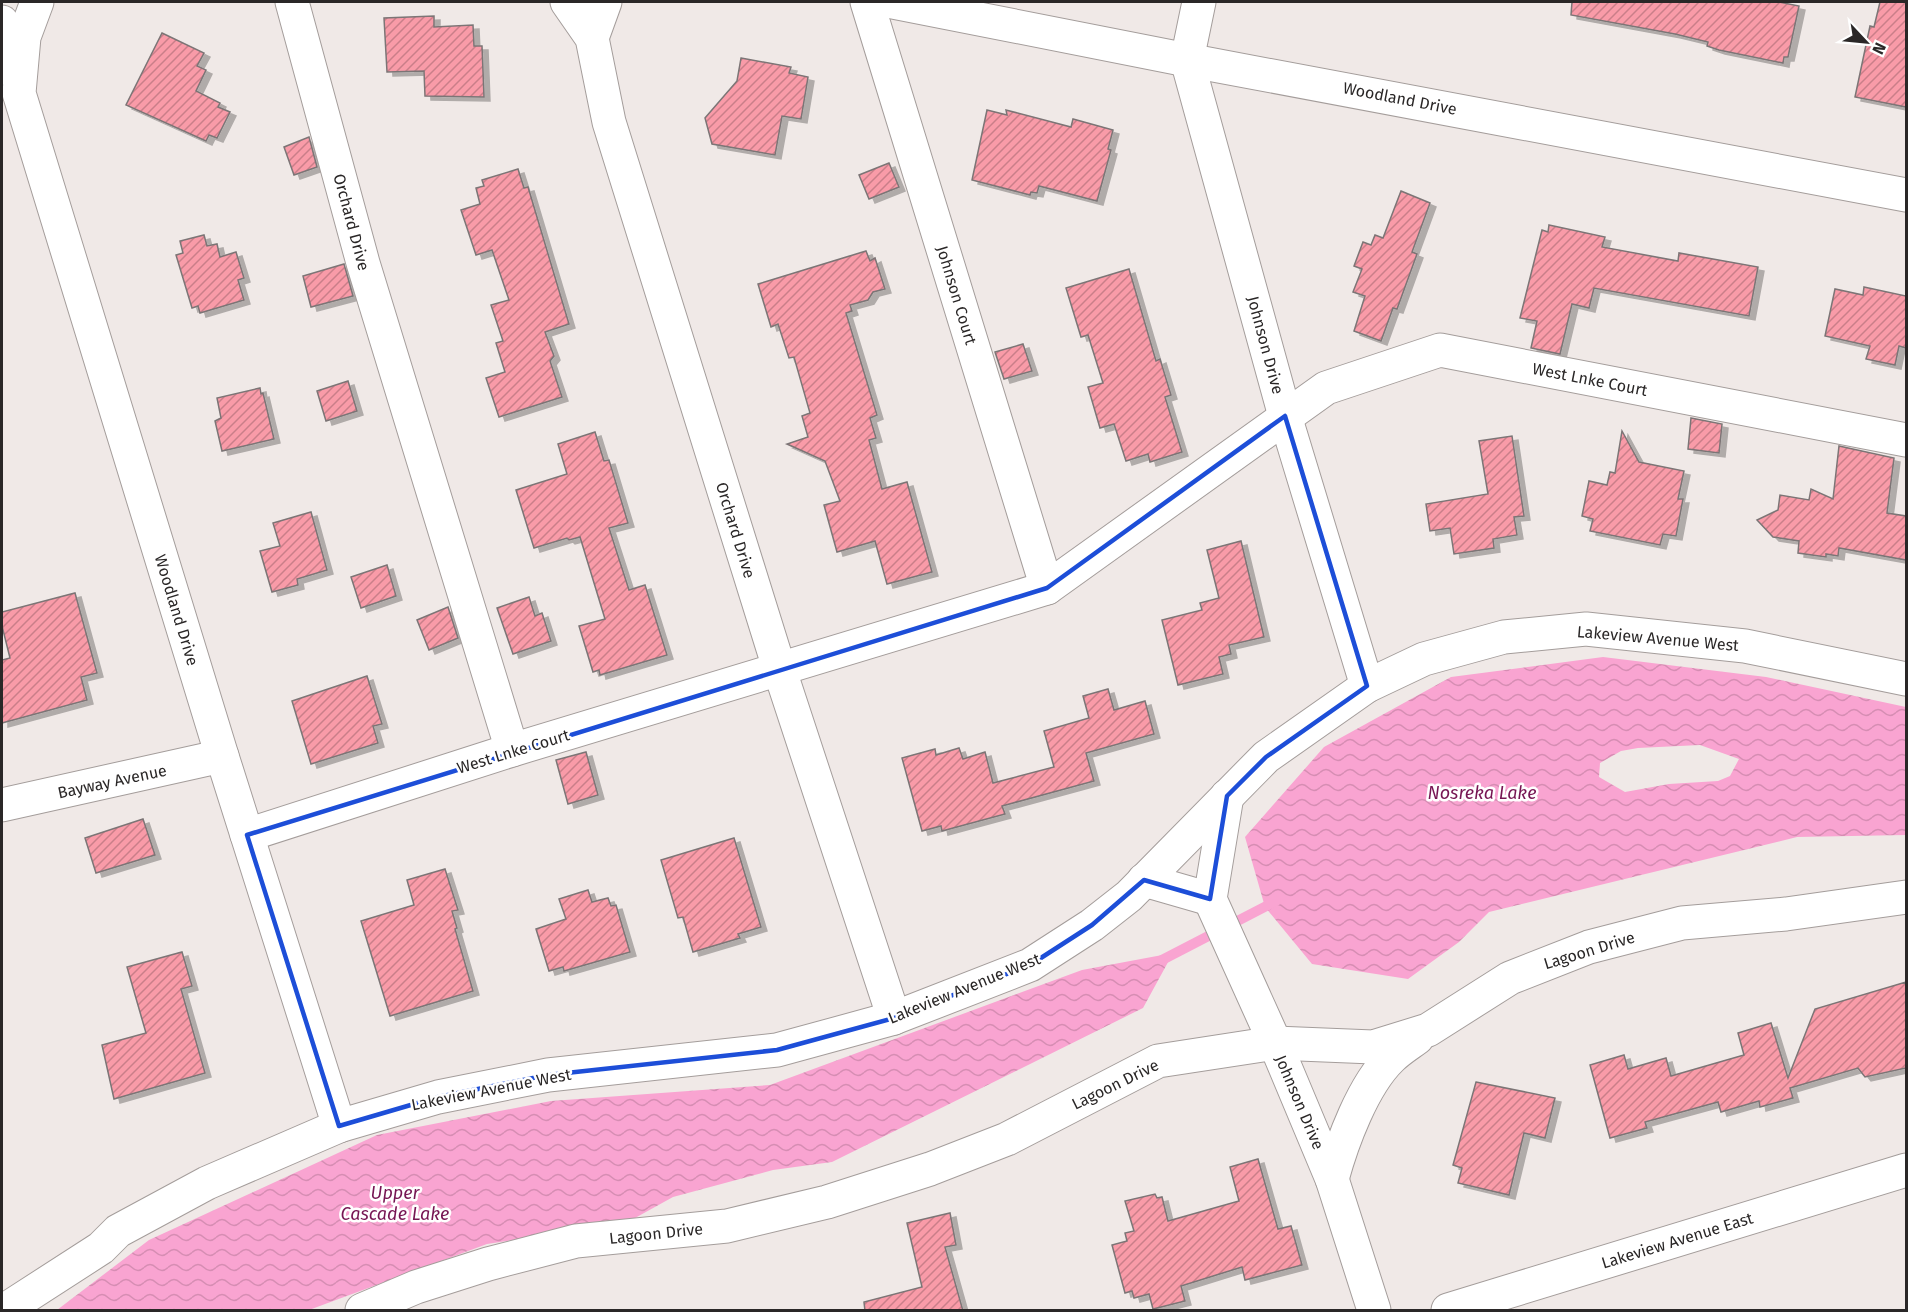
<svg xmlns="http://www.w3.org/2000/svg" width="1908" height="1312" viewBox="0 0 1908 1312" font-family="'Fira Sans',sans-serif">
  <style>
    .water { fill: url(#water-waves); fill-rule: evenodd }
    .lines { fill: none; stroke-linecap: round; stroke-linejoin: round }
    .stream { stroke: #f9a4d1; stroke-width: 10 }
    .building { fill: url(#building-hatch); stroke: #7c7576; stroke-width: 1.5; filter: url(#shadow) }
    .minor-casing { stroke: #a49d9b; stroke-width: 35 }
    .minor { stroke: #fff; stroke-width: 33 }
    .marked { fill: none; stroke: #1d4ed8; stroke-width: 4.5; stroke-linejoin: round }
    .labels { text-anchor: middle; stroke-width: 5; stroke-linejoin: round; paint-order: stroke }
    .street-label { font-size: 16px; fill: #2a2727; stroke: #fff }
    .water-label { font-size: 18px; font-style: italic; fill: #761553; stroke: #fff }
  </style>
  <defs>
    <pattern id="water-waves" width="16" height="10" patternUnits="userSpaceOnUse" patternTransform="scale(1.5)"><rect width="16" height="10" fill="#f9a4d1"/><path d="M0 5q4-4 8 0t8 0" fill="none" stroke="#d68db3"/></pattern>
    <pattern id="building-hatch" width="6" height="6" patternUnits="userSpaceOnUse" patternTransform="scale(1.5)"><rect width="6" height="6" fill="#f99ba8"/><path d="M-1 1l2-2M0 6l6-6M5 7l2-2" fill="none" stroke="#ca7e89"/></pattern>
    <filter id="shadow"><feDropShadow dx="6" dy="4" stdDeviation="0" flood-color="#0004"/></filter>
  </defs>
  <rect width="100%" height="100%" fill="#f0e9e7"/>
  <g class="water">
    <path d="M1603,657l163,20 140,30v128l-109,2 -308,75 -30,30 -51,37 -96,-15 -47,-57 -20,-70 79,-90 127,-70zM1700,745l39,14 -9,17 -12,5 -49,3 -44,8 -26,-15 1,-14 21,-12 17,-3z"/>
    <polygon points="1173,953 1143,1008 832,1162 773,1170 673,1197 626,1223 487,1244 309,1310 57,1310 149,1240 377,1135 551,1101 770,1085 1082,970"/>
  </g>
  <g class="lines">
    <polyline class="stream" points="1162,960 1276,901"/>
  </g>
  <g class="building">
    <polygon points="1572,2 1779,2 1799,6 1788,57 1784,57 1783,63 1719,50 1707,46 1708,42 1675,34 1571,15"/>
    <polygon points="1880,2 1906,2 1906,107 1855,97 1870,26 1874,27"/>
    <polygon points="434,16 434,27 473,25 474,46 482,46 484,97 425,96 424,71 387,72 384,18"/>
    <polygon points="162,33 204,53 197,66 206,70 196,91 220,103 218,107 230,112 217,138 209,135 206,141 126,105"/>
    <polygon points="741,58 791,67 789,73 808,77 801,119 782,116 775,155 712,144 705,118 737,81"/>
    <polygon points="987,110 1007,115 1006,110 1071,127 1073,119 1113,130 1108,149 1111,150 1097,201 1039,186 1037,193 1031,192 1030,195 972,180"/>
    <polygon points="309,137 317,167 294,175 284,147"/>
    <polygon points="889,163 899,187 869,199 859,175"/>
    <polygon points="518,169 524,188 528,187 569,324 545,332 554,356 550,361 562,397 499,417 486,378 505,372 496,343 503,341 491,305 509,300 492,250 476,255 461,210 480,204 476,188 484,186 482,180"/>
    <polygon points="1401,191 1430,203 1412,252 1417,254 1397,309 1393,308 1381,341 1354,331 1365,296 1353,292 1362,269 1354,266 1363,242 1371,245 1375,235 1383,238"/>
    <polygon points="1549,225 1605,237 1602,247 1678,261 1679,253 1758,267 1749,316 1594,288 1589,308 1572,304 1560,354 1531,348 1537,321 1520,318 1542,230 1548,232"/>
    <polygon points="204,235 207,246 217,244 220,257 236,252 244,278 238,280 244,300 200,313 198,306 192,308 176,255 183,253 180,241"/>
    <polygon points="866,251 870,261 875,258 885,289 873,292 868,300 850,305 852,311 846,313 877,415 870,418 876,438 869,440 882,489 907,482 932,572 887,584 875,541 837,552 824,505 840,501 825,461 787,444 808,437 802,416 810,413 794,357 789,358 778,324 771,327 758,284"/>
    <polygon points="344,264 353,296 311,307 303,276"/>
    <polygon points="1129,269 1156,361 1160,359 1171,395 1165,397 1182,452 1150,462 1148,454 1126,461 1114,424 1100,428 1088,387 1103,383 1088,335 1081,337 1066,288"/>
    <polygon points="1864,287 1906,296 1906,348 1899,346 1895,365 1866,359 1870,346 1825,336 1835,289 1863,295"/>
    <polygon points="1023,344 1032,371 1004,379 995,352"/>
    <polygon points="348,381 357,411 326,421 317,391"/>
    <polygon points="260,388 261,394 263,393 274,439 222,451 215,421 221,418 217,398"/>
    <polygon points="1691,418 1722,424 1719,453 1688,449"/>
    <polygon points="1622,431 1639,462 1684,471 1678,499 1683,499 1676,536 1663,534 1660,545 1590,531 1593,519 1582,516 1589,481 1607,485 1610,472 1615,473"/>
    <polygon points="595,432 604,461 609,460 628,523 609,528 629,590 645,585 667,655 600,675 599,670 593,672 579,626 605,619 580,537 569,540 567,538 534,548 516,490 567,474 558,444"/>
    <polygon points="1512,436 1524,516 1514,517 1517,535 1493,539 1494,548 1454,554 1450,528 1430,531 1426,504 1488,494 1479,441"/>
    <polygon points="1839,446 1894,458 1887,513 1906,516 1906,560 1839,548 1838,556 1826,554 1826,557 1798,553 1799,541 1773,537 1757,520 1778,510 1780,495 1809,500 1811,489 1833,499"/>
    <polygon points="311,512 327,570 297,579 298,585 272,592 260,551 280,546 273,523"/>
    <polygon points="1241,541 1264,637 1229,645 1231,654 1219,657 1223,674 1178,685 1162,620 1202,610 1200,603 1219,598 1207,550"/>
    <polygon points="387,565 396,596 361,608 351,577"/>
    <polygon points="75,593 97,673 81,677 87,700 2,723 2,660 10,658 2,626 2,612"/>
    <polygon points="529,597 535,616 542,613 551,641 513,654 497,608"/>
    <polygon points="448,607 458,638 429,650 417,620"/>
    <polygon points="367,676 382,724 373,726 378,743 311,764 292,701"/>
    <polygon points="1108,689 1114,710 1145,701 1154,734 1086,753 1094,781 1002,806 1005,814 942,831 941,826 922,831 902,758 935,749 936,755 959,748 963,759 985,752 993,783 1054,767 1044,731 1089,718 1083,696"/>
    <polygon points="586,752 598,795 568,804 556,760"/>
    <polygon points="143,819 155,855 96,873 85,838"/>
    <polygon points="734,838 761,927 738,934 740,938 693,952 683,917 678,918 661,860"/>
    <polygon points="445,869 458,910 452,911 457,928 455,929 473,991 390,1016 361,921 414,905 407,880"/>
    <polygon points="588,890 592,902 608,898 611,906 616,905 630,952 564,971 563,967 549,971 536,929 566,919 559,899"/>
    <polygon points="182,952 192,986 181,989 205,1073 114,1099 102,1045 146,1033 127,967"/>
    <polygon points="1906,982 1906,1068 1865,1077 1858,1068 1790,1088 1793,1098 1760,1107 1759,1101 1721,1112 1718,1102 1645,1122 1647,1128 1610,1138 1590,1065 1624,1055 1628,1069 1666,1058 1671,1076 1744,1055 1738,1033 1771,1023 1788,1078 1815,1009"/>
    <polygon points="1476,1082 1555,1098 1545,1138 1524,1133 1509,1195 1458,1183 1462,1168 1453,1165"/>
    <polygon points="1258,1159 1278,1229 1291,1226 1302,1265 1245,1280 1242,1267 1181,1286 1185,1301 1153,1309 1149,1294 1134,1298 1132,1291 1125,1293 1112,1245 1127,1241 1125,1233 1134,1231 1125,1201 1155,1194 1157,1198 1162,1197 1168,1221 1239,1201 1230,1167"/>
    <polygon points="950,1213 956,1245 945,1247 963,1311 865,1311 864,1302 922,1287 907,1223"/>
  </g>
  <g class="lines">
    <defs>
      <g id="minor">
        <polyline points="37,2 24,37 19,93 222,756 339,1126"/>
        <polyline points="292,2 363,263 512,750"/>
        <polyline points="567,2 592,38 609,122 780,671 894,1018"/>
        <polyline points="867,2 1047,588"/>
        <polyline points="893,2 1187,60 1906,195"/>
        <polyline points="1199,2 1187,60 1285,416 1367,686"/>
        <polyline points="2,22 13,71"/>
        <polyline points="592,38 605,2"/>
        <polyline points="1227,796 1210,899 1275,1043 1332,1179 1374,1310"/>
        <polyline points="2,805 222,756"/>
        <polyline points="247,835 512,750 1047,588 1326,388 1440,350 1906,440"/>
        <polyline points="1144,880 1210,899"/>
        <path d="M1332,1179c10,-37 31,-94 59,-121 8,-8 18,-14 26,-20"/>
        <polyline points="5,1310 101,1248 118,1231 207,1183 339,1126 438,1097 548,1075 777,1050 894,1018 1030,965 1092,925 1129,896 1266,757 1367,686 1424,659 1504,637 1586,629 1745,646 1906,679"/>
        <polyline points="362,1310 416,1287 488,1264 576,1241 727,1226 827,1202 930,1169 1007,1139 1158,1061 1275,1043 1373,1047 1428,1030 1510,978 1589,947 1682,923 1786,914 1906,897"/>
        <polyline points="1448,1310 1906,1170"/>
      </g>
    </defs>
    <use href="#minor" class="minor-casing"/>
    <use href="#minor" class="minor"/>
  </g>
  <path class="marked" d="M1285,416l82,270 -101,71 -39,39 -17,103 -66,-19 -52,45 -62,40 -136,53 -117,32 -229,25 -110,22 -99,29 -92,-291 800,-247z"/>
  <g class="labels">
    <g class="street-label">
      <text transform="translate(1400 98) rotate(11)" y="6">Woodland Drive</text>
      <text transform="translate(352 222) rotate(75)" y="6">Orchard Drive</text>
      <text transform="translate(957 295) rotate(73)" y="6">Johnson Court</text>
      <text transform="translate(1266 345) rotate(75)" y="6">Johnson Drive</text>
      <text transform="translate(1590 379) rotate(11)" y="6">West Lnke Court</text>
      <text transform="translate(736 530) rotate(73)" y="6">Orchard Drive</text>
      <text transform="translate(177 610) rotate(73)" y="6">Woodland Drive</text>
      <text transform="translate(1658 638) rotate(5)" y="6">Lakeview Avenue West</text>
      <text transform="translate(513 751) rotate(-17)" y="6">West Lnke Court</text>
      <text transform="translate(112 781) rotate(-12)" y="6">Bayway Avenue</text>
      <text transform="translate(1589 950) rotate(-17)" y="6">Lagoon Drive</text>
      <text transform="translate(964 988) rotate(-22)" y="6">Lakeview Avenue West</text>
      <text transform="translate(1115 1084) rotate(-26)" y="6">Lagoon Drive</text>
      <text transform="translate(491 1089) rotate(-11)" y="6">Lakeview Avenue West</text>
      <text transform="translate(1300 1102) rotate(67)" y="6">Johnson Drive</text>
      <text transform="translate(656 1233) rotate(-6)" y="6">Lagoon Drive</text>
      <text transform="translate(1677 1240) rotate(-17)" y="6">Lakeview Avenue East</text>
    </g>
    <g class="water-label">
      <text x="1482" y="799">Nosreka Lake</text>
      <text x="395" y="1199">Upper<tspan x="395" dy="21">Cascade Lake</tspan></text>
    </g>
  </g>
  <rect width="1908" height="1312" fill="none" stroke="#2a2727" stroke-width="6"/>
  <g transform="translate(1866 42) rotate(116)" stroke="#ffffff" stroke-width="4.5" paint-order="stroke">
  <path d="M0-4.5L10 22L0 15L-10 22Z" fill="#2a2727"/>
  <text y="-9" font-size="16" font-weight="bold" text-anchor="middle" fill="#2a2727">N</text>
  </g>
</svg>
